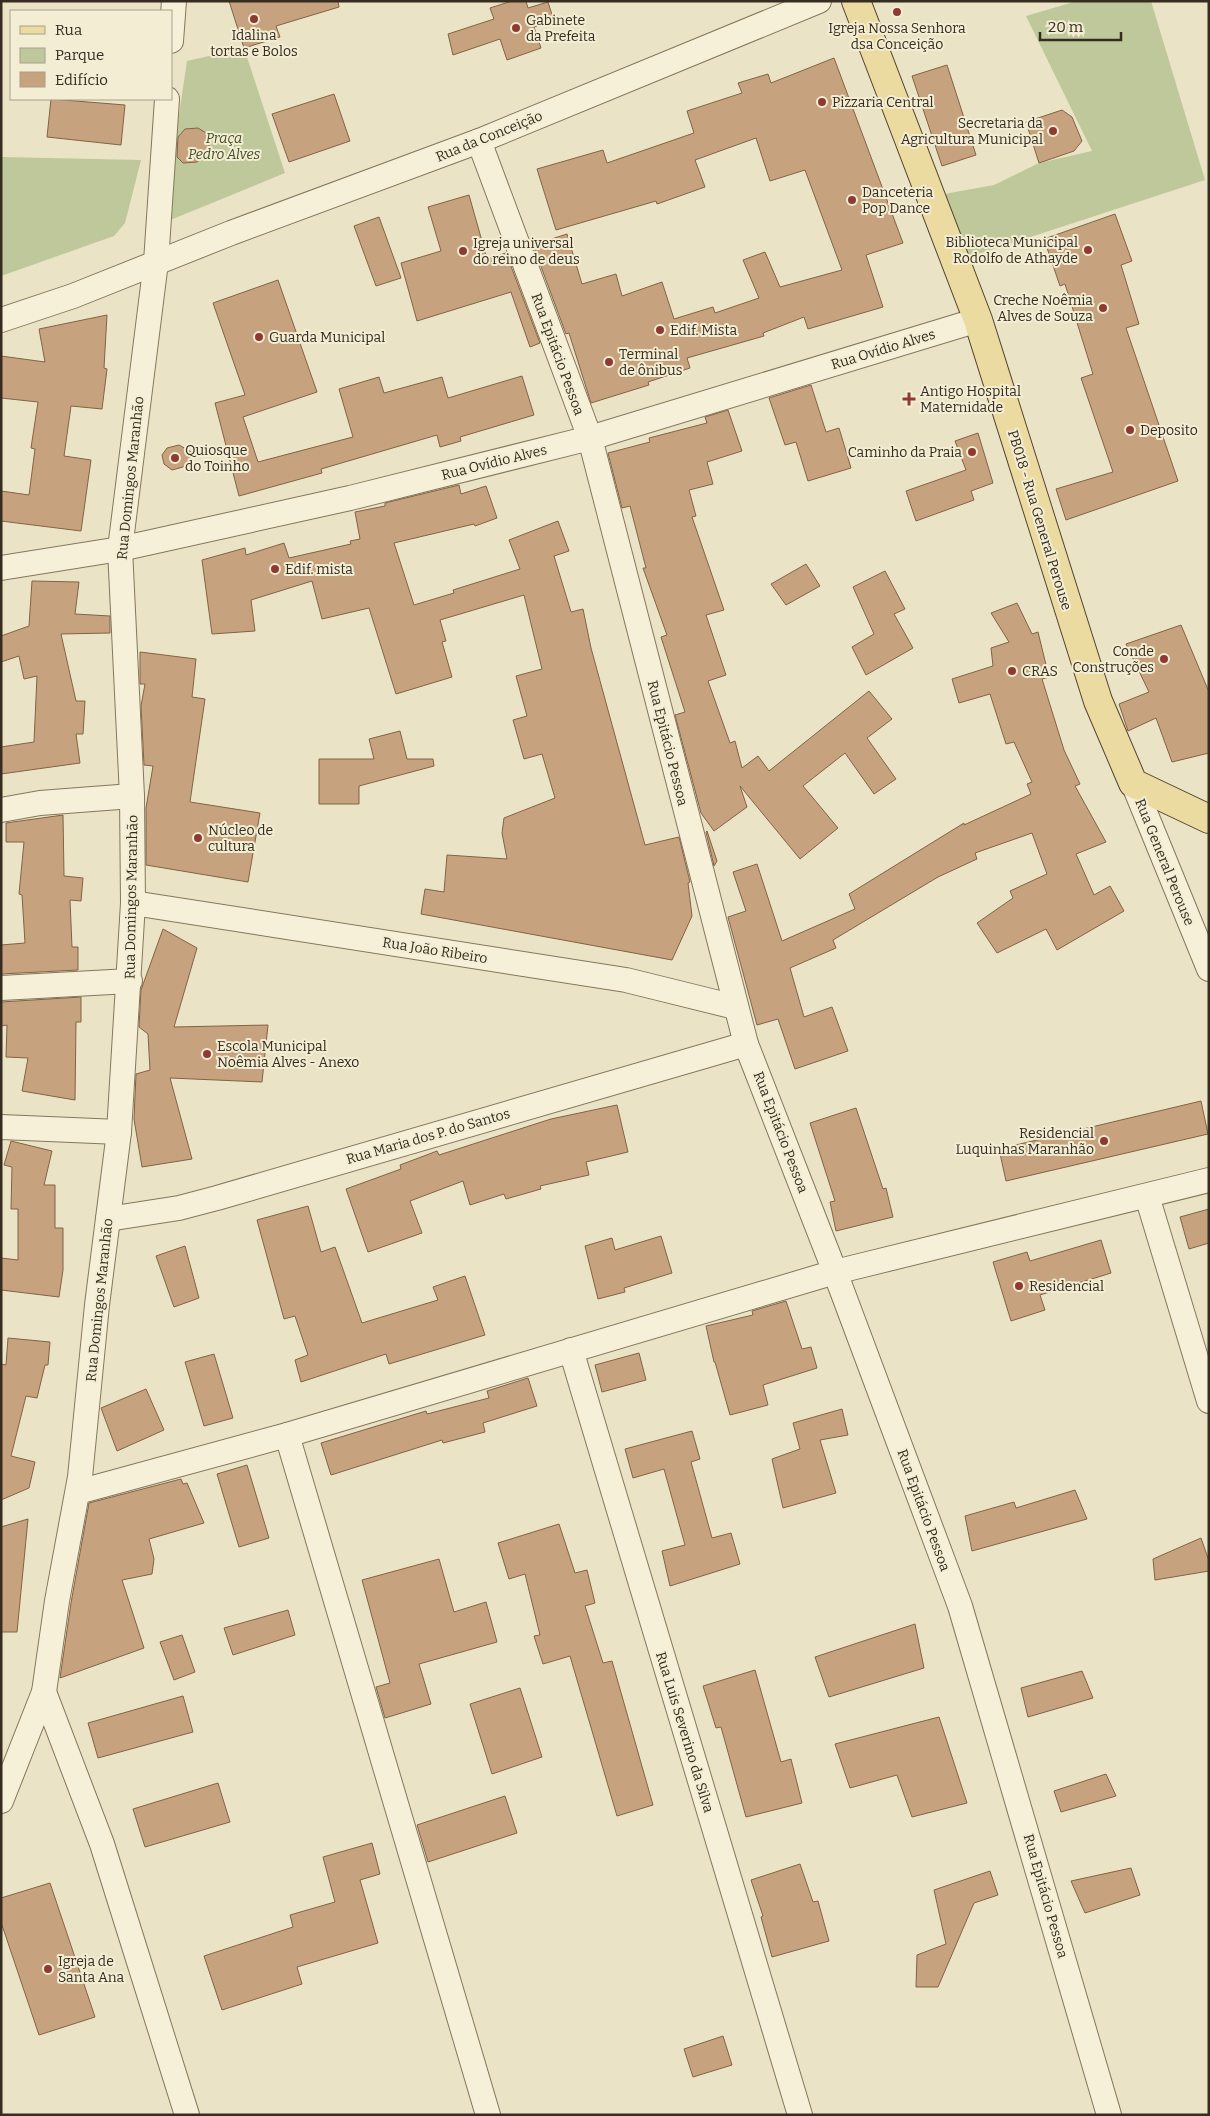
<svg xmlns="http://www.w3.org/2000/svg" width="1210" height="2116" viewBox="0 0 1210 2116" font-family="Bitter,serif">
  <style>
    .green { fill: #bec89a }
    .building { fill: #c6a37e; stroke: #826344 }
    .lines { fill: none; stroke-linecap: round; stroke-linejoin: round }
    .street-casing { stroke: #85765d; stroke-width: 26 }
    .primary-casing { stroke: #534431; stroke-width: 30 }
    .street { stroke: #f6f0d8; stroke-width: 24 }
    .primary { stroke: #ebdba0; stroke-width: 28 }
    .poi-dot { fill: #8f3a31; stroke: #f3edd4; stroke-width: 2 }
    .labels { text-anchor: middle; stroke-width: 4; stroke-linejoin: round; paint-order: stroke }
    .poi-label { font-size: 14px; fill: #362c1f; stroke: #f3edd4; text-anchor: start }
    .street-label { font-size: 14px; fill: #362c1f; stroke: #f3edd4 }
    .park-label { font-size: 14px; font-style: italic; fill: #425128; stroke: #f3edd4 }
  </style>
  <rect width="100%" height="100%" fill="#ebe3c5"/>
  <g class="green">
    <polygon points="1077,1 1151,1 1205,180 966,258 944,194 994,185 1039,163 1092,151 1026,16"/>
    <polygon points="244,48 285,173 163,223 187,61"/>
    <polygon points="1,157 141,160 125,223 114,236 1,276"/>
  </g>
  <g class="building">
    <polygon points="229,1 338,1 339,7 276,26 280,37 244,48"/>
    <polygon points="512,1 526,1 528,8 548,2 554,21 534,27 541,48 507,60 500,39 453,55 448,34 494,19 490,8"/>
    <polygon points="834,58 903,243 866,255 883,307 808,329 804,317 763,333 764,336 687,358 690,368 648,382 649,385 591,403 569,333 566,334 533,245 567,234 582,284 616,274 622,296 662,282 674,319 713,307 715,313 759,298 743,260 765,252 780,287 842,270 805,170 770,181 756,138 695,160 705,187 657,204 656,201 556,230 537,169 603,150 607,163 694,133 687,111 742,93 738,83 768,74 771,83"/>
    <polygon points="947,65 976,155 942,166 912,76"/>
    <polygon points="334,94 350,141 289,162 272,114"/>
    <polygon points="51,99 125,105 121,145 47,137"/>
    <polygon points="1062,110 1072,117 1082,141 1074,151 1039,163 1026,122"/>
    <polygon points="198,128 206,133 210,142 207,153 197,162 183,163 177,157 178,137 185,129"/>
    <polygon points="469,195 487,259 506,253 540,343 530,347 511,292 417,321 401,263 441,251 428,207"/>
    <polygon points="1115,214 1132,261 1121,265 1139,324 1126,328 1178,481 1066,520 1056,489 1113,472 1081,378 1093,374 1065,284 1060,286 1044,239"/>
    <polygon points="379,217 401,278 376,286 354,226"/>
    <polygon points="278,280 317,392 243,417 258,462 353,437 339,389 379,377 384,393 442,377 448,398 522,376 534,415 460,437 461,441 440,447 437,435 321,469 322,473 239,496 215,403 245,395 213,303"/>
    <polygon points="107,315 104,368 107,369 102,409 71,406 64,456 91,460 81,531 1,521 1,491 29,495 35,449 31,448 38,402 1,398 1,356 45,362 39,329"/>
    <polygon points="811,385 826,432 839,428 851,468 808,481 796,442 785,445 769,398"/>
    <polygon points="728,410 742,451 707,462 713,484 689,490 696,516 692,517 724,610 706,615 726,675 708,681 730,743 735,741 742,768 758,756 769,771 869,691 892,719 867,738 896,779 874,794 845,753 803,786 838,828 800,859 740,786 747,807 714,831 701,813 675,715 685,712 661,637 667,635 643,568 646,568 630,506 622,508 608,453 650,442 649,438 707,423 705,417"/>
    <polygon points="978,433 993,483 971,491 974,500 916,521 906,491 966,470 955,441"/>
    <polygon points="179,445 195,454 183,467 172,470 164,464 162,455 167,448"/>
    <polygon points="459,485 461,494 486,486 497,518 475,526 474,524 394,543 414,605 454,593 453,590 520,569 509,540 558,521 569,551 554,556 571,612 583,609 591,648 645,845 679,837 690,882 688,883 692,916 672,960 421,914 425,889 444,892 447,855 507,859 502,833 504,818 555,798 542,754 524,759 513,720 527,716 516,676 542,669 524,595 440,620 446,641 442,642 452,677 396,694 369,608 322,619 312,581 251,600 255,631 212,634 202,560 245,548 246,555 284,543 289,558 351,544 350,541 360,539 355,512 385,506 385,503"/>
    <polygon points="806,564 820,586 786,605 771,584"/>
    <polygon points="885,571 905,609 894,614 913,648 866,675 852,647 874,634 853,587"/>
    <polygon points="32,581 79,582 75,614 110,616 110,633 61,634 76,701 85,701 83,734 76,734 80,763 1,774 1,747 34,742 37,676 24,679 19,656 1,662 1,636 29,626"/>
    <polygon points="1017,603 1032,634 1038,632 1049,677 1042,679 1064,750 1080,784 1075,786 1106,842 1076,854 1094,895 1110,886 1124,911 1057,950 1046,929 997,953 977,923 1013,898 1010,891 1047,874 1032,833 975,853 977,859 938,877 833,940 836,948 790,968 804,1017 832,1007 848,1051 795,1069 778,1019 757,1025 728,917 746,911 733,872 757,864 782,941 855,909 849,894 964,823 964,825 1031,794 1027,784 1032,782 1014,742 1006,744 990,694 959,703 952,679 993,666 991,648 1009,642 991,613"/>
    <polygon points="1181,625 1209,692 1209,753 1172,762 1156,718 1128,731 1119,704 1149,692 1126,644"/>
    <polygon points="140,652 196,659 192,697 205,699 190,802 260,813 248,882 146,865 146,808 153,766 144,765 141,706 145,684 140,684"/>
    <polygon points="400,731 407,759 433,759 434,766 359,786 359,804 319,804 319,759 374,759 369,739"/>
    <polygon points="63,815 64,876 83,878 81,901 70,900 72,947 78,947 78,970 1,974 1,945 25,943 22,895 19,894 24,842 6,842 6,823"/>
    <polygon points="707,831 717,861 714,866 706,832"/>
    <polygon points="163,929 197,948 174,1027 268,1025 262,1082 170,1078 192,1159 142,1167 134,1119 136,1074 150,1070 148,1034 139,1027 141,990"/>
    <polygon points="81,997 81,1022 76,1022 75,1100 22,1091 28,1058 6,1057 7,1025 1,1026 1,1002"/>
    <polygon points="1201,1101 1208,1134 1006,1181 999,1149"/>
    <polygon points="617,1105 628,1152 586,1162 589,1175 540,1186 541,1189 506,1199 504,1194 470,1205 463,1181 410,1201 422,1233 368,1252 346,1189 401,1169 400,1165 437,1151 439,1155 551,1119"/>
    <polygon points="856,1108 883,1189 886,1188 893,1217 836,1231 830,1202 835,1201 810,1123"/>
    <polygon points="11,1141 52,1151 44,1185 55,1185 55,1228 63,1228 63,1270 59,1297 1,1290 1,1258 18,1260 18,1209 11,1209 12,1167 4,1165"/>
    <polygon points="308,1206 321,1252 335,1247 362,1323 438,1300 433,1287 465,1276 485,1335 389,1364 386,1354 301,1382 295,1360 308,1355 295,1316 284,1319 257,1220"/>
    <polygon points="1209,1209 1209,1243 1189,1249 1180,1217"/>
    <polygon points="661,1236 672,1273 624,1288 625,1292 598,1299 585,1246 612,1238 615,1250"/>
    <polygon points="1101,1240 1111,1273 1040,1295 1045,1310 1011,1321 993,1262 1027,1252 1030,1261"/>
    <polygon points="185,1246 199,1298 174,1307 156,1256"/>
    <polygon points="786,1301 802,1349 811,1347 817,1368 763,1385 768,1405 730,1415 715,1362 714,1362 706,1326 753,1315 752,1311"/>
    <polygon points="8,1338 50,1342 48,1365 45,1365 37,1398 26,1396 11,1456 35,1462 29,1488 1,1500 1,1364 6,1365"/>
    <polygon points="639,1353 646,1380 602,1392 595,1365"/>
    <polygon points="214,1354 233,1418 204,1426 185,1362"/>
    <polygon points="528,1378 537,1406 483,1423 485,1432 443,1443 442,1440 331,1475 321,1443 426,1411 427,1414 489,1398 487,1391"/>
    <polygon points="146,1389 164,1430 117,1451 101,1408"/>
    <polygon points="842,1409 848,1435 820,1440 836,1493 783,1508 772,1459 800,1449 793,1423"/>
    <polygon points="692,1431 700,1459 691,1462 712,1538 731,1533 740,1564 670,1586 662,1551 685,1545 664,1469 633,1478 625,1449"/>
    <polygon points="247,1465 269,1538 239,1547 217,1474"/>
    <polygon points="181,1479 183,1484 187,1483 204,1523 149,1539 154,1559 152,1574 122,1580 144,1648 60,1678 71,1603 89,1503"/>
    <polygon points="1075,1490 1087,1519 972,1551 965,1516 1014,1502 1016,1508"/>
    <polygon points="28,1519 17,1632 1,1632 1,1527"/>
    <polygon points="559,1524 575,1573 587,1570 595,1603 585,1606 603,1663 612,1661 653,1805 617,1816 570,1656 543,1664 534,1636 540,1635 525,1574 509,1579 498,1543"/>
    <polygon points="1201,1538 1209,1561 1209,1571 1155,1580 1153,1559"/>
    <polygon points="439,1559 454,1612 486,1602 497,1642 419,1664 431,1704 385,1718 376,1687 390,1683 362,1580"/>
    <polygon points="288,1610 295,1635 233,1655 224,1628"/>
    <polygon points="915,1624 924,1668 829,1697 815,1657"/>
    <polygon points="182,1635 195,1672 174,1680 160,1642"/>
    <polygon points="755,1670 781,1762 791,1759 802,1803 746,1817 721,1727 716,1728 703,1686"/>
    <polygon points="1082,1671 1093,1698 1028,1717 1021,1688"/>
    <polygon points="520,1688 542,1757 492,1774 470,1704"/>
    <polygon points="183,1696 193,1732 98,1758 88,1723"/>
    <polygon points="939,1717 967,1803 912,1817 897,1775 850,1788 835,1744"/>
    <polygon points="1106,1774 1116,1796 1061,1812 1054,1791"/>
    <polygon points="218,1783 230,1822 145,1847 133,1809"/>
    <polygon points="505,1796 517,1833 428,1862 417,1825"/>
    <polygon points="372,1843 380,1874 360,1880 378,1943 297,1967 302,1984 222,2010 204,1956 293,1927 290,1915 335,1902 323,1857"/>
    <polygon points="800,1864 813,1902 818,1901 829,1941 772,1957 761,1917 763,1916 751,1880"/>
    <polygon points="1131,1868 1140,1895 1085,1913 1071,1881"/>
    <polygon points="990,1871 998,1895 974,1903 938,1987 916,1987 917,1955 946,1944 934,1890"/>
    <polygon points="50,1883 95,2017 39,2035 1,1922 1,1898"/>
    <polygon points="723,2036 732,2065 693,2077 684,2049"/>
  </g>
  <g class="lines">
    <defs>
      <g id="street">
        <polyline points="171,41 174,1"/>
        <polyline points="479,141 590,438 746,1044 835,1272 960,1606 1109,2115"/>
        <polyline points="1,320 73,296 231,233 479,141 819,1"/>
        <polyline points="1,568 120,549 350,498 590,438 978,320"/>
        <polyline points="1133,783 1209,969"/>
        <polyline points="1,810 40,803 132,796"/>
        <polyline points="133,903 626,980 735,1007"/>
        <polyline points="1,988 130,981"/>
        <polyline points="1,1127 119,1132"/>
        <polyline points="1147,1196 1209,1401"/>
        <polyline points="108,1219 179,1208 217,1198 746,1044"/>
        <polyline points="571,1350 800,2115"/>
        <polyline points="287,1435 488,2115"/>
        <polyline points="78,1492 287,1435 835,1272 1209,1180"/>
        <polyline points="44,1692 102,1844 187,2115"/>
        <polyline points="1,1801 44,1692 57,1601 80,1477 97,1305 119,1132 133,903 132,796 120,549 156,262 167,99"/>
      </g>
      <polyline id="primary" points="856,1 978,320 1098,701 1133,783 1209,819"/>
    </defs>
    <use href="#street" class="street-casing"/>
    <use href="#primary" class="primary-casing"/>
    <use href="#street" class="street"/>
    <use href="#primary" class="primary"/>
  </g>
  <g class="poi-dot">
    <circle cx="897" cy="12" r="5"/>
    <circle cx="254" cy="19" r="5"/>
    <circle cx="516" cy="28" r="5"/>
    <circle cx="822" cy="102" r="5"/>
    <circle cx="1053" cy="131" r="5"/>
    <circle cx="852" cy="200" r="5"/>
    <circle cx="1088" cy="250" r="5"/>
    <circle cx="463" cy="251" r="5"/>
    <circle cx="1103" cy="308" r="5"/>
    <circle cx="660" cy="330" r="5"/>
    <circle cx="259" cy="337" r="5"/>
    <circle cx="609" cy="362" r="5"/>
    <path d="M906.5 391.5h5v5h5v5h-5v5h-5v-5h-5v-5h5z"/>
    <circle cx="1130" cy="430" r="5"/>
    <circle cx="972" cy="452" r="5"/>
    <circle cx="175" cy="458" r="5"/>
    <circle cx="275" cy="569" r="5"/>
    <circle cx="1164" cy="659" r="5"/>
    <circle cx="1012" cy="671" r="5"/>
    <circle cx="198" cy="838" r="5"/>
    <circle cx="207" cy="1054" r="5"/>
    <circle cx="1104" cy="1141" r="5"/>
    <circle cx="1019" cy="1286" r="5"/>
    <circle cx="48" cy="1969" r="5"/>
  </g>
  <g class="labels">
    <g class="poi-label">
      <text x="526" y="25">Gabinete<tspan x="526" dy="16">da Prefeita</tspan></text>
      <text x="897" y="33" text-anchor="middle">Igreja Nossa Senhora<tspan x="897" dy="16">dsa Conceição</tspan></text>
      <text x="254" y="40" text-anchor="middle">Idalina<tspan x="254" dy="16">tortas e Bolos</tspan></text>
      <text x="832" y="107">Pizzaria Central</text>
      <text x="1043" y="128" text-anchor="end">Secretaria da<tspan x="1043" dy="16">Agricultura Municipal</tspan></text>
      <text x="862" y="197">Danceteria<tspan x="862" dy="16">Pop Dance</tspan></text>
      <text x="1078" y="247" text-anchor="end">Biblioteca Municipal<tspan x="1078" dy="16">Rodolfo de Athayde</tspan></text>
      <text x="473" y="248">Igreja universal<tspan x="473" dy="16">do reino de deus</tspan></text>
      <text x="1093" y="305" text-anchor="end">Creche Noêmia<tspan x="1093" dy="16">Alves de Souza</tspan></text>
      <text x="670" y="335">Edif. Mista</text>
      <text x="269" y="342">Guarda Municipal</text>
      <text x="619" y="359">Terminal<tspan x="619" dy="16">de ônibus</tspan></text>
      <text x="920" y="396">Antigo Hospital<tspan x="920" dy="16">Maternidade</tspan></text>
      <text x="1140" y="435">Deposito</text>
      <text x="185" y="455">Quiosque<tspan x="185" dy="16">do Toinho</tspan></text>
      <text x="962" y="457" text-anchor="end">Caminho da Praia</text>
      <text x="285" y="574">Edif. mista</text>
      <text x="1154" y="656" text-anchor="end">Conde<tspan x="1154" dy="16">Construções</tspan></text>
      <text x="1022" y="676">CRAS</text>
      <text x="208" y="835">Núcleo de<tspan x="208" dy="16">cultura</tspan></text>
      <text x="217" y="1051">Escola Municipal<tspan x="217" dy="16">Noêmia Alves - Anexo</tspan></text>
      <text x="1094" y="1138" text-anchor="end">Residencial<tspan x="1094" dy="16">Luquinhas Maranhão</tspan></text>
      <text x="1029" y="1291">Residencial</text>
      <text x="58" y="1966">Igreja de<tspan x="58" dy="16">Santa Ana</tspan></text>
    </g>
    <g class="street-label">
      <text transform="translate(489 136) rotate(-22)" y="5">Rua da Conceição</text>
      <text transform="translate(883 349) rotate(-17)" y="5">Rua Ovídio Alves</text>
      <text transform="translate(558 354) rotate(70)" y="5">Rua Epitácio Pessoa</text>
      <text transform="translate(494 462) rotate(-14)" y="5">Rua Ovídio Alves</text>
      <text transform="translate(130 478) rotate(-84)" y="5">Rua Domingos Maranhão</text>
      <text transform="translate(1040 520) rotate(73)" y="5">PB018 - Rua General Perouse</text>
      <text transform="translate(668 743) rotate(76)" y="5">Rua Epitácio Pessoa</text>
      <text transform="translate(1165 862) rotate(68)" y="5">Rua General Perouse</text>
      <text transform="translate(131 897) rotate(-89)" y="5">Rua Domingos Maranhão</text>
      <text transform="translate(435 950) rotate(9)" y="5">Rua João Ribeiro</text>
      <text transform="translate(781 1132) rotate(69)" y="5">Rua Epitácio Pessoa</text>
      <text transform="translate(428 1136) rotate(-16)" y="5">Rua Maria dos P. do Santos</text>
      <text transform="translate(99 1300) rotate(-84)" y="5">Rua Domingos Maranhão</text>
      <text transform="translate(924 1510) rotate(70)" y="5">Rua Epitácio Pessoa</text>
      <text transform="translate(685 1732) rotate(73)" y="5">Rua Luis Severino da Silva</text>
      <text transform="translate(1046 1896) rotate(74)" y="5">Rua Epitácio Pessoa</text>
    </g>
    <g class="park-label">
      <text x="224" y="143">Praça<tspan x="224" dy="16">Pedro Alves</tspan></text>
    </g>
  </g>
  <rect width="1210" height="2116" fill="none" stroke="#362c1f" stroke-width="5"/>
  <rect x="10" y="10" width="162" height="90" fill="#f3edd4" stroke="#a7a08c"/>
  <rect x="20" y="26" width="25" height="8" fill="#ebdba0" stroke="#a7a08c"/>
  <text x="55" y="35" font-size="15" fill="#362c1f">Rua</text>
  <rect x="20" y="48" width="25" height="15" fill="#bec89a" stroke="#a7a08c"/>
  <text x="55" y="60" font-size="15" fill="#362c1f">Parque</text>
  <rect x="20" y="72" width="25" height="15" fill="#c6a37e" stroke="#a7a08c"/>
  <text x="55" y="85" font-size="15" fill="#362c1f">Edifício</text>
  <path d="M1040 32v8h81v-8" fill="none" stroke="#362c1f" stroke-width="2.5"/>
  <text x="1048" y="32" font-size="15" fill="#362c1f" stroke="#f3edd4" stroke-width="4" paint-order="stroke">20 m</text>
</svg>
